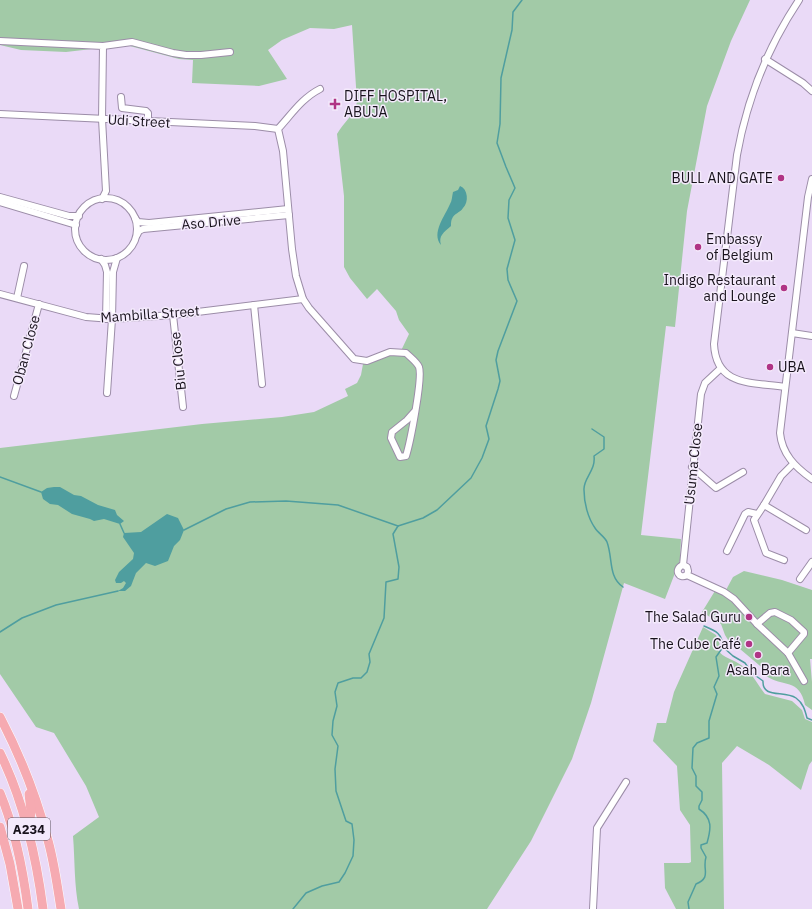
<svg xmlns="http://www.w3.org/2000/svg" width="812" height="909" viewBox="0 0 812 909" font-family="'IBM Plex Sans',sans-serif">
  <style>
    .green { fill: #a2caa7 }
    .water { fill: #4f9e9f }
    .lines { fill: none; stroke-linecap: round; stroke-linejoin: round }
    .stream { stroke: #4f9e9f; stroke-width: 1.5 }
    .minor-casing { stroke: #9c8da8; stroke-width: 8 }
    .highway-casing { stroke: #fff; stroke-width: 10 }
    .minor { stroke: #fff; stroke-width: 6 }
    .highway { stroke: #f6aab1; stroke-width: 9 }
    .poi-dot { fill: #b03485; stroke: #f4eafc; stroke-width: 1.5 }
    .labels { text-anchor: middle; stroke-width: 3; stroke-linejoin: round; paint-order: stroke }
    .shield { fill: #f4eafc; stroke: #5a535f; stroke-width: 1 }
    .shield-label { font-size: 13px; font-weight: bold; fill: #18121c }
    .poi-label { font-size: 14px; fill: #18121c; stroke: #f4eafc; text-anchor: end }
    .street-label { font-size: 14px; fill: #18121c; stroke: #f4eafc }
  </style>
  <rect width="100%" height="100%" fill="#eadaf7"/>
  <g class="green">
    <path d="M0,0h750l-19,41 -24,65 -20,105 -12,116 -9,-1 -25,209 40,4 -1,21 -15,39 -41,-16 -33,120 -19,56 -41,82 -44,68h-408c-5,-24 -4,-48 -6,-73l26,-19 -13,-31 -32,-53 -18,-6 -36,-53v-226l202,-24 80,-7 32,-5 34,-16 -3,-7 12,-6 4,-8 2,-11c13,0 10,-4 20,-8 5,-2 11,-2 16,-1l10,-21 -10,-14 -3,-9 -19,-22 -10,10 -17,-21 -6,-11v-71l-7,-62c6,-11 18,-20 20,-32l-5,-77 -18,4 -24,-1 -28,12 -14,10 19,29 -28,7 -67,-3 1,-23 -14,-1 -53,-14 -60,7 -45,-2 -21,-5z"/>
    <path d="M744,571l38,9 30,10v69h-2l2,23v28l-7,-5c-5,-27 -23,-18 -39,-29l-1,-6 -25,-21 -10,-6 -5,-8 -4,-11 -19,-12 16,-26 8,4 7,-13z"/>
    <path d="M703,627l13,8 4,10 -2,5c5,8 15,9 23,15 11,7 16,19 24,29l27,7 10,9 3,9 7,3v39l-3,4 -8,25 -32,-25 -32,-19 -15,17 2,146h-48l-11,-21 -1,-25h25l2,-1 -1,-37 -10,-15 -3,-44 -24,-25 4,-18h9l8,-31z"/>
  </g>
  <g class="water">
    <path d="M460,186c8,3 9,16 3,22 -3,5 -9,5 -11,11 -1,1 -1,6 -1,7 -7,6 -13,10 -10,19 -10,-12 4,-29 9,-41 2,-3 2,-8 3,-12l5,-2z"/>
    <polygon points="54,487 60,487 74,495 81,496 98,505 115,510 117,515 124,521 120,524 104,519 94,521 90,519 72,514 58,505 50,504 43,499 41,492 47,488"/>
    <polygon points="167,514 178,518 184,530 180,540 174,546 168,561 155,566 146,563 136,573 131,586 125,591 118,591 123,588 126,583 124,581 121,583 116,583 115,580 119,572 133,559 134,553 123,537 124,533 141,532"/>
  </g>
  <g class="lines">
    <g class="stream">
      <path d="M592,429l12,8v12l-10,7c2,15 -11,22 -10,34 0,13 4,28 11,38 3,5 10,9 12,14 6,16 1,35 16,45"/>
      <polyline points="0,477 41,492"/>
      <polyline points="120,524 124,533"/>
      <polyline points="184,530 226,509 250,502 286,501 338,505 398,526"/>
      <path d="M704,626c12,5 18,7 19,21l10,9 12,7 7,10 11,8c-1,18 21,9 33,17 7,5 9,12 11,20l5,2"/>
      <polyline points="0,632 22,618 56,605 118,591"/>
      <polyline points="293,909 306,893 322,886 339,882 345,873 353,856 354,840 352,824 346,821 336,791 335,769 338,746 332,735 333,721 337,706 335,692 338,683 353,678 361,678 367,672 370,662 369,654 384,618 386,582 398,579 399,567 393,534 398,526 423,518 437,510 471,478 482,458 489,439 486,426 498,389 500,381 496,360 498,351 517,301 508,280 507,269 515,240 508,218 509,200 515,188 506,167 497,143 500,124 501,78 512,30 513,12 522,0"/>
      <path d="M689,909l-1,-7 8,-18c16,-7 6,-14 10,-27l-5,-9v-3l6,-2c4,-14 6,-25 -8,-34v-3l3,-6v-8l-6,-6v-10l-4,-8 1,-20 4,-5 12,-5v-17l8,-27 -3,-7 5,-11 -3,-19 7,-10"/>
    </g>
    <defs>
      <g id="minor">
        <polyline points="0,41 103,46 102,119 106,191 102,199"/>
        <polyline points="103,46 132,42 173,53 186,55 201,55 230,52"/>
        <polyline points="765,59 803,83 812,91"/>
        <path d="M320,89c-18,9 -29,26 -42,40l5,22 9,98 4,27 7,23 6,9 45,51 13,2 23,-9 16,1c4,4 11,9 13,14 4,11 -9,76 -13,89l-6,1 -9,-19 1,-6 15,-12 8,-9"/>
        <polyline points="121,97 122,108 146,111 148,113 148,121"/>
        <polyline points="0,114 255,126 278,129"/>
        <path d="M812,179l-4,18 -28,236c2,21 15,34 32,46"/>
        <polyline points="0,197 69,216 79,216"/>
        <circle cx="106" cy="229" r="31"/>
        <polyline points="0,202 76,225"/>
        <polyline points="135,218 138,222 149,223 288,209"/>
        <polyline points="137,235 139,231 143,229 289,215"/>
        <polyline points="101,259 105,265 107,272 106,319"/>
        <polyline points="0,294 86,317 112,319 173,315 303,299"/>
        <polyline points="17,298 24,266"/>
        <polyline points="254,305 262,384"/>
        <polyline points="173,315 183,407"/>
        <polyline points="792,333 812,336"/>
        <path d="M785,387c-33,-5 -69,0 -71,-43l23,-189c10,-56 30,-107 62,-155"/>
        <polyline points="107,393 112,319 113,272 117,258"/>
        <polyline points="14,396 39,304"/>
        <polyline points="692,467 716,488 743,472"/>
        <polyline points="764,505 806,530"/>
        <polyline points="727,551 745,514 748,512 757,514"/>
        <polyline points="784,560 766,553 754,520 764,505 781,476 793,464"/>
        <polyline points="683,565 701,394 705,383 720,369"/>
        <path d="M687,575l1,-4 -1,-4 -4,-2c-10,4 -4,15 4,10l37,17 10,7 23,25 13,-11 5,-1 16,8 13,12v2l-16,19"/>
        <polyline points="800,579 812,562"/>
        <polyline points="757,624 788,653 804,681"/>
        <polyline points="593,909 597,828 626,782"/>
      </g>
      <g id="highway">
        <path d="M0,717c20,38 36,79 47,120 7,23 10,48 14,72"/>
        <path d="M0,753c24,49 36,102 43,156"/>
        <path d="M0,793c15,36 23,77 28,116"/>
        <polyline points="29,794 31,811 29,829"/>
        <polyline points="0,827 10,864 18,909"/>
      </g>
    </defs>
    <use href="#minor" class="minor-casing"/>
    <use href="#highway" class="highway-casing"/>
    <use href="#minor" class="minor"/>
    <use href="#highway" class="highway"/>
  </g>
  <g class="poi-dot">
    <path d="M333 98h4v4h4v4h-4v4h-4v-4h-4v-4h4z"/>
    <circle cx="781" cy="178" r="4"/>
    <circle cx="698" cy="247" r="4"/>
    <circle cx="784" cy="288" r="4"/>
    <circle cx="770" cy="367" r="4"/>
    <circle cx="749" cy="617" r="4"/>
    <circle cx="749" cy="644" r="4"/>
    <circle cx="758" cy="655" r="4"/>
  </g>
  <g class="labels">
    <rect class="shield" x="8" y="818" width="42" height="22" rx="3"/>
    <g class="shield-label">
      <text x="29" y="834">A234</text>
    </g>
    <g class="poi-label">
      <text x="344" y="101" text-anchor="start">DIFF HOSPITAL,<tspan x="344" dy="16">ABUJA</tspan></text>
      <text x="773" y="183">BULL AND GATE</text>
      <text x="706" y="244" text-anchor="start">Embassy<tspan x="706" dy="16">of Belgium</tspan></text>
      <text x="776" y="285">Indigo Restaurant<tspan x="776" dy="16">and Lounge</tspan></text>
      <text x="778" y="372" text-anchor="start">UBA</text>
      <text x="741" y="622">The Salad Guru</text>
      <text x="741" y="649">The Cube Café</text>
      <text x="758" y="675" text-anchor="middle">Asah Bara</text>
    </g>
    <g class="street-label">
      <text transform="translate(139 121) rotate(3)" y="5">Udi Street</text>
      <text transform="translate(211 222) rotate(-5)" y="5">Aso Drive</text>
      <text transform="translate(150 314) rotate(-4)" y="5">Mambilla Street</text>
      <text transform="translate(26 350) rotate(-75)" y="5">Oban Close</text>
      <text transform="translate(178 361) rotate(-96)" y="5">Biu Close</text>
      <text transform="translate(693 464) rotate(-84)" y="5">Usuma Close</text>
    </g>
  </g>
</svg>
